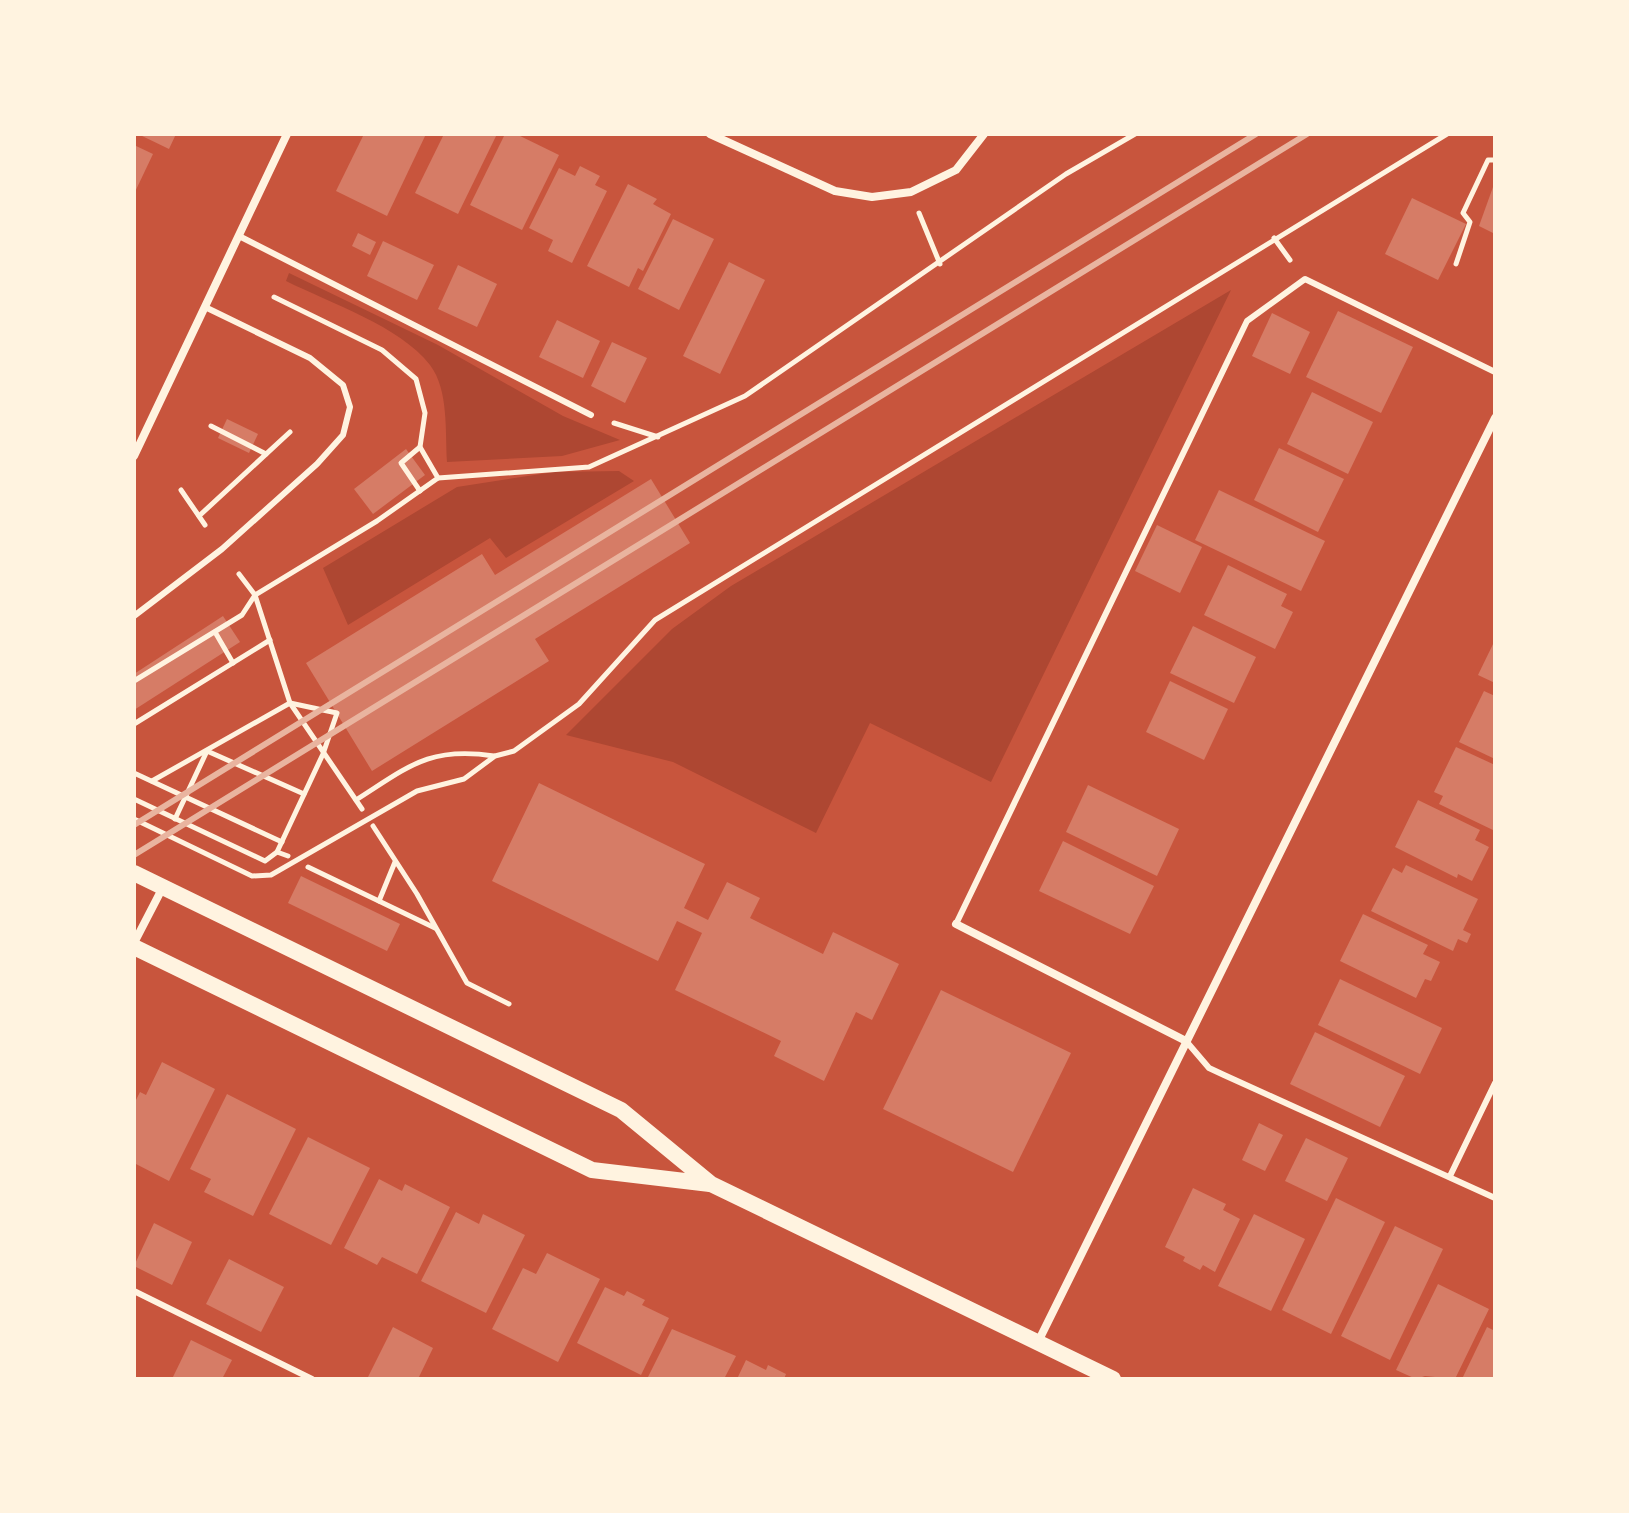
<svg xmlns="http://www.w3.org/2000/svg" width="1629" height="1513" viewBox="0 0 1629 1513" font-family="Arial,sans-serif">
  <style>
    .green { fill: #ae4732 }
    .building { fill: #d67c66 }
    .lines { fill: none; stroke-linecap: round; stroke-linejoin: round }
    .path { stroke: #fff3e0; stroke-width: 5 }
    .service { stroke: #fff3e0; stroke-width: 6 }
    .minor { stroke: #fff3e0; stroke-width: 8 }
    .secondary { stroke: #fff3e0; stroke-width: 16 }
    .rail { stroke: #e9b49f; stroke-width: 6 }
  </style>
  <rect width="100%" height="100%" fill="#c8553d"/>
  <g class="green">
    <path d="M289,273l149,72 125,71 57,24 -58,16 -115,6c-2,-30 2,-72 -17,-97 -30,-39 -100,-62 -144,-84z"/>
    <polygon points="1231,290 991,782 870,723 816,833 673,762 566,735 672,629 731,586"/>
    <polygon points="619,471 634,481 506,558 490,538 348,625 323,568 457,487 554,472"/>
  </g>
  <g class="building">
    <polygon points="138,134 176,134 169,149"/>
    <polygon points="364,134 426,134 387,216 336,191"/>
    <polygon points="444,134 497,134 458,214 415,193"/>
    <polygon points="505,134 516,134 559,155 522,230 470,205"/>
    <polygon points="134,145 153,154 134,194"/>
    <polygon points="580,166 600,176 595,185 607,191 572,263 548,251 553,240 529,228 559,168 575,176"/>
    <polygon points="628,184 657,199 653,204 671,214 643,271 638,268 629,287 587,266"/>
    <polygon points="1493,187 1495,188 1495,234 1479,226"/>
    <polygon points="1412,198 1466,224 1438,280 1385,254"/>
    <polygon points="673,219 714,239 679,310 638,289"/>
    <polygon points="358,233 376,242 370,255 352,246"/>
    <polygon points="383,241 434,265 417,300 367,276"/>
    <polygon points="729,262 765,280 720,374 683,356"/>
    <polygon points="458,265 497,284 477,327 438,309"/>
    <polygon points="1338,311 1413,347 1381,413 1306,377"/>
    <polygon points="1272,313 1310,332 1290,374 1252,356"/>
    <polygon points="557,320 600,341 583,378 539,357"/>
    <polygon points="612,342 647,358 625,403 591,386"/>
    <polygon points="1312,392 1373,422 1348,474 1287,444"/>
    <polygon points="227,419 258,434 249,453 218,438"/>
    <polygon points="1279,448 1344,479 1318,532 1254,500"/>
    <polygon points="406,449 425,475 373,514 354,489"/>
    <polygon points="651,479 690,543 535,639 549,661 372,771 306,663 482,554 495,575"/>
    <polygon points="1219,490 1325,541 1301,591 1195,540"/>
    <polygon points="1157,525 1202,547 1180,593 1135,571"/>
    <polygon points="1228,565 1287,594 1281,606 1293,612 1275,649 1204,615"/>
    <polygon points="223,616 240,642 134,710 134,674"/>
    <polygon points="1193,626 1256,657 1234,703 1170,673"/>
    <polygon points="1495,640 1495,683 1478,675"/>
    <polygon points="1170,681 1228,709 1204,760 1146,732"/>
    <polygon points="1484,691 1495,696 1495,759 1459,742"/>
    <polygon points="1456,747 1495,765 1495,831 1439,804 1443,796 1434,792"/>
    <polygon points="539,783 705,864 684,908 708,920 727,882 760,898 750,918 823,954 833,932 899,964 872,1020 856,1012 824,1081 774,1056 781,1041 675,990 702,933 677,921 658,961 492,881"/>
    <polygon points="1088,785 1179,829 1157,876 1066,832"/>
    <polygon points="1418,800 1480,830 1475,840 1489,847 1472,881 1458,874 1457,878 1395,847"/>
    <polygon points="1063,841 1154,886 1130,934 1039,891"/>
    <polygon points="1406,865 1478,899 1463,930 1471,934 1467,943 1458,939 1453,951 1371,911 1393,868 1402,873"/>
    <polygon points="301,876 400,924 387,951 288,903"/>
    <polygon points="1363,914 1428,945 1423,954 1440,962 1431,981 1425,979 1416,998 1340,961"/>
    <polygon points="1340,979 1442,1028 1420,1074 1318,1025"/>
    <polygon points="941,990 1071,1053 1013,1172 883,1109"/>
    <polygon points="1315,1032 1405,1076 1380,1127 1290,1084"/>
    <polygon points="162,1062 215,1089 169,1181 134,1163 134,1104 140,1092 146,1095"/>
    <polygon points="227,1094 296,1129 253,1216 204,1192 211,1179 190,1169"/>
    <polygon points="1259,1123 1283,1135 1265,1171 1242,1160"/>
    <polygon points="308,1137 370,1168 331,1245 269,1214"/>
    <polygon points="1306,1138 1348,1158 1327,1201 1285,1181"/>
    <polygon points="379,1179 402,1191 405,1184 450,1207 417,1274 382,1257 377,1265 344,1248"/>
    <polygon points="1193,1188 1226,1204 1223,1210 1240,1219 1215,1272 1203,1265 1200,1270 1183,1261 1185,1257 1165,1247"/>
    <polygon points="1336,1198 1385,1222 1331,1334 1282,1310"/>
    <polygon points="456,1212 479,1224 483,1214 525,1235 486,1313 421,1281"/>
    <polygon points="1254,1214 1305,1239 1271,1311 1218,1286"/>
    <polygon points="154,1223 192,1242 172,1285 134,1266"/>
    <polygon points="1395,1226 1443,1249 1390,1360 1341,1336"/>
    <polygon points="547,1253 600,1279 558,1362 492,1329 523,1268 536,1274"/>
    <polygon points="229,1259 284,1287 261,1332 206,1304"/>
    <polygon points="1438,1284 1489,1309 1455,1379 1425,1376 1416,1379 1396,1370"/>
    <polygon points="605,1287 624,1296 627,1291 645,1300 642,1305 669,1318 641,1375 577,1343"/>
    <polygon points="393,1327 433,1348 418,1379 367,1379"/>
    <polygon points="1487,1327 1495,1331 1495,1379 1462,1379"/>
    <polygon points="672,1329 736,1356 724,1379 647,1379"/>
    <polygon points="191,1340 232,1360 222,1379 172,1379"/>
    <polygon points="746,1360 766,1370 768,1365 786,1374 784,1379 737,1379"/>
  </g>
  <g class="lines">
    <g class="path">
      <polyline points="919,213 940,264"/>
      <polyline points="1274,238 1290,260"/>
      <polyline points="1456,264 1470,222 1463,213 1488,160 1495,160"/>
      <polyline points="614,423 658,437"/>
      <polyline points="211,426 266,454"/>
      <polyline points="438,478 589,467 745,396 1066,174 1135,134"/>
      <polyline points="181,490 205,525"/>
      <polyline points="420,491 401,463 420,447"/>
      <polyline points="199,516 290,432"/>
      <polyline points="239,574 255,595 290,703 362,809"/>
      <polyline points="215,632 233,663"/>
      <polyline points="134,681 242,615 255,595 377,521 438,478 420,447 425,413 416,379 382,350 274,297"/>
      <polyline points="134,724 270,640"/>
      <polyline points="134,773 282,842"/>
      <polyline points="134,799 265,861 277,852 323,754 337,713 290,703 152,781"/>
      <path d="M356,800c52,-33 73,-54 138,-44"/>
      <polyline points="134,819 252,876 271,875 417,791 464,779 495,756 514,751 579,704 655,620 1447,134"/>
      <polyline points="175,819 207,751 304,794"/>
      <polyline points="373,826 417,894 467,983 509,1004"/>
      <polyline points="277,852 288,856"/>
      <polyline points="308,867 435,928"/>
      <polyline points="379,901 395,862"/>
    </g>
    <g class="service">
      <polyline points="239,236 591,415"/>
      <polyline points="134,616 222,549 317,464 343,435 350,407 343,385 310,358 205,307"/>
      <polyline points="956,924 1247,321 1305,279 1495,372"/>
      <polyline points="1186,1041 1209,1068 1224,1075 1495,1198"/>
      <polyline points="1450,1176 1495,1083"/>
      <polyline points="134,1291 312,1379"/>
    </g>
    <g class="minor">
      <polyline points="710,134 835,191 872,197 911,192 956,170 984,134"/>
      <polyline points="134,456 287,134"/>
      <polyline points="956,924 1186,1041"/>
      <polyline points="134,943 163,887"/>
      <polyline points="1038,1342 1495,418"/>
    </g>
    <g class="secondary">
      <polyline points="134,873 621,1110 711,1184 1113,1379"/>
      <polyline points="134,947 592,1170 710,1184"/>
    </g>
    <g class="rail">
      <polyline points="134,825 1256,134"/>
      <polyline points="134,855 1307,134"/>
    </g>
  </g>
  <rect width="1629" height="1513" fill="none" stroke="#fff3e0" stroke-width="272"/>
</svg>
